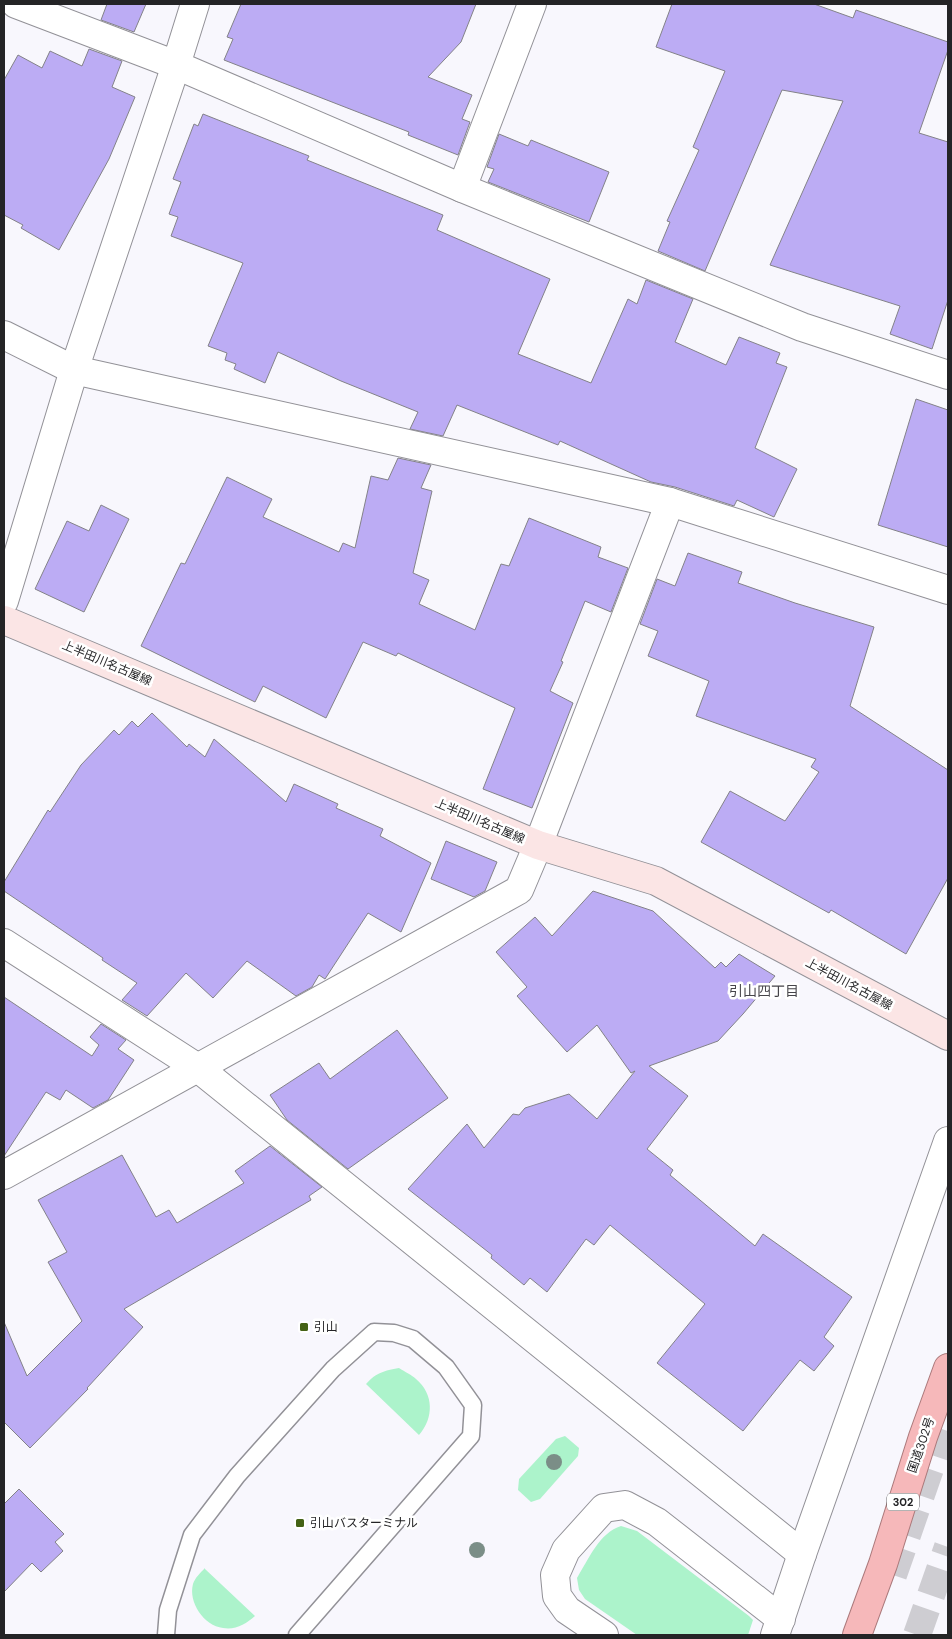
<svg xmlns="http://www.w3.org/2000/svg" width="952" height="1639" viewBox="0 0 952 1639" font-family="'DM Sans','Noto Sans JP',sans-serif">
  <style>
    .green { fill: #acf3cb }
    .building { fill: #bcacf4; stroke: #838288 }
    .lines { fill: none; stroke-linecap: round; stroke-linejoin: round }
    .motorway-tunnel { stroke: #cecdd2; stroke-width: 28; stroke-dasharray: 28 14; stroke-linecap: butt }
    .service-casing { stroke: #929197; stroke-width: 19 }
    .minor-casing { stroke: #929197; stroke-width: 30 }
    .secondary-casing { stroke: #929197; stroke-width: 30 }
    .trunk-casing { stroke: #ab797b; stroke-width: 30 }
    .service { stroke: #fff; stroke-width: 16 }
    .minor { stroke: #fff; stroke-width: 28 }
    .secondary { stroke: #fbe5e5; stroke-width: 28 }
    .trunk { stroke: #f6b8ba; stroke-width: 28 }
    .tree { fill: #7b8e87 }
    .poi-dot { fill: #446215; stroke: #fff; stroke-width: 2 }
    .labels { text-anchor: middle; stroke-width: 5; stroke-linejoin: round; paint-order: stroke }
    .shield { fill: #fff; stroke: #666667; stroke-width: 1 }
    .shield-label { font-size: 11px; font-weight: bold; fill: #242426 }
    .street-label { font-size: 12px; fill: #242426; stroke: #fff }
    .poi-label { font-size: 12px; fill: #242426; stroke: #fff; text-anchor: start }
    .neighbourhood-label { font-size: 14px; fill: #46454a; stroke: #fff }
  </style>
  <rect width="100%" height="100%" fill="#f8f7fd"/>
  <g class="green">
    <path d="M399,1368c6,4 13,7 17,11 18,15 18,39 3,56l-53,-51c11,-12 18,-13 33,-16z"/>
    <polygon points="565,1436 579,1448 578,1456 540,1499 531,1502 518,1490 519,1479 556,1439"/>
    <path d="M621,1526l16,5 112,85 4,4 -5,15h-111l-52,-36 -6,-9 -2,-12c11,-18 23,-46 44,-52z"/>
    <path d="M205,1568v1l50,47c-9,8 -19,14 -32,12 -19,-2 -35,-26 -30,-44 2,-6 7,-11 12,-16z"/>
  </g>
  <g class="building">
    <polygon points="107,4 146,4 134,32 101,20"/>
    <polygon points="241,4 476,4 461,42 428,77 472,95 462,119 470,122 458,155 408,135 409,132 224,60 233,39 227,37"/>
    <polygon points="672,4 814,4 853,18 856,10 948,42 948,50 919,133 948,142 948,300 932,349 890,334 900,306 770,265 843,101 782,90 705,271 658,251 670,222 667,221 699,150 693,147 725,71 656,47"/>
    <polygon points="89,49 122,61 112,87 135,97 109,159 59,250 21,228 23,225 4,215 4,80 18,55 42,68 50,51 82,66"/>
    <polygon points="203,114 309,156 307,160 443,215 437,230 550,279 518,354 591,383 628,299 637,304 646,280 693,299 675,342 726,365 739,337 780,353 776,363 787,367 755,448 797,469 774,517 737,500 734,506 675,487 651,482 560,441 558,445 457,405 443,436 410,429 418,412 341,381 278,352 265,383 234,369 236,364 225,360 227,353 208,346 243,263 171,236 178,217 169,214 181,182 173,179 194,124 198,126"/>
    <polygon points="499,134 528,146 531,140 609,172 589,222 488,182 494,169 487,167"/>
    <polygon points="916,399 948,410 948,547 878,525"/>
    <polygon points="398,458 431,465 421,488 432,491 413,573 429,580 419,604 475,630 501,564 509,566 529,518 601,547 598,557 628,568 611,612 585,601 561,661 563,662 550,691 573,703 532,808 483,789 515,708 398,653 396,656 363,642 326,718 263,686 255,702 141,646 181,563 185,564 227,477 272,499 263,517 339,552 343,543 355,548 371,476 388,480"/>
    <polygon points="101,505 129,519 84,612 35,589 67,521 89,531"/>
    <polygon points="688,553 742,572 738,583 795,603 874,627 850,706 948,770 948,878 906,954 831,910 829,913 701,842 730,791 785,821 819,772 811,767 816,759 696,716 709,681 648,656 658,631 640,624 657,579 675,586"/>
    <polygon points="152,713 187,747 189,744 205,757 214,739 286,802 294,784 338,804 336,808 383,829 380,836 431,863 401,932 368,913 325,979 319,975 312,987 296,996 247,961 213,998 186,973 147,1016 122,1000 137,983 102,960 103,958 4,891 4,882 48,810 50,812 81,765 114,730 119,735 132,721 138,727"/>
    <polygon points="446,841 497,862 485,891 474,897 431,879"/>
    <polygon points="593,891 653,911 715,968 721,962 726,967 739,954 775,976 743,1014 718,1041 649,1066 688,1096 647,1149 673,1170 670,1175 755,1246 763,1234 852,1297 824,1337 834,1346 814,1371 800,1360 743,1431 657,1363 705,1304 610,1225 594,1245 586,1239 547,1292 530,1278 524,1285 491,1258 492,1255 408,1189 467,1124 484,1148 513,1114 519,1115 525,1108 569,1094 597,1119 635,1071 631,1073 597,1025 567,1052 517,996 527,987 496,952 535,917 552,936"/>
    <polygon points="4,997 92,1056 99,1045 90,1037 101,1024 126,1040 118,1049 134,1060 108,1100 93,1108 66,1090 60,1100 46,1092 4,1156"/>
    <polygon points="397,1030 448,1098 348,1169 287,1120 270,1095 319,1063 330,1079"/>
    <polygon points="270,1146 322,1187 309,1196 311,1200 124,1309 143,1327 87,1388 88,1389 30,1448 4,1422 4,1322 27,1376 82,1321 48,1262 67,1252 38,1200 122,1155 156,1217 169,1210 177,1223 244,1183 235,1171"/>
    <polygon points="19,1489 64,1534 55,1542 63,1551 41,1572 32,1563 4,1592 4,1504"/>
  </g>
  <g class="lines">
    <g class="motorway-tunnel">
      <polyline points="893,1575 948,1417"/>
      <polyline points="917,1635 948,1547"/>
    </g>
    <defs>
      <polyline id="service" points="166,1635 168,1610 192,1535 237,1476 333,1369 374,1332 394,1333 413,1339 446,1367 473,1405 471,1436 297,1635"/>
      <g id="minor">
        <polyline points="16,4 176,65 462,188 802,327 948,375"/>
        <polyline points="462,188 532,4"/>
        <polyline points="4,335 74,370 670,502 948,590"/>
        <polyline points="4,601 74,370 176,65 195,4"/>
        <polyline points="4,943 198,1068 802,1554"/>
        <polyline points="4,1175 519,890 538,845 670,502"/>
        <polyline points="604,1635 567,1610 557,1596 555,1575 566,1550 604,1508 625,1505 657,1522 781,1619"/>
        <polyline points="775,1635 802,1554 948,1141"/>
      </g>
      <polyline id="secondary" points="4,620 538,845 656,881 948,1036"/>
      <polyline id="trunk" points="857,1635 883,1564 923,1437 948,1368"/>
    </defs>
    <use href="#service" class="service-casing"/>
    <use href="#minor" class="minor-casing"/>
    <use href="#secondary" class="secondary-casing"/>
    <use href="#trunk" class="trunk-casing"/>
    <use href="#service" class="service"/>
    <use href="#minor" class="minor"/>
    <use href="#secondary" class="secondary"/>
    <use href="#trunk" class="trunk"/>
  </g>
  <g class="tree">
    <circle cx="554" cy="1462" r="8"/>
    <circle cx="477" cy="1550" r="8"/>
  </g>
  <g class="poi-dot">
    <rect x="299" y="1322" width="10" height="10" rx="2.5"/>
    <rect x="295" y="1518" width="10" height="10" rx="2.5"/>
  </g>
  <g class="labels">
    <rect class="shield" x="887" y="1493.5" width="32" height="17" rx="4"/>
    <g class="shield-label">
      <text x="903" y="1506">302</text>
    </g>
    <g class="street-label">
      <text transform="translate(107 663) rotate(23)" y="4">上半田川名古屋線</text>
      <text transform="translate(480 821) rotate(23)" y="4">上半田川名古屋線</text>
      <text transform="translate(849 984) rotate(28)" y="4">上半田川名古屋線</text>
      <text transform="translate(921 1445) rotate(-71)" y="4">国道302号</text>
    </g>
    <g class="poi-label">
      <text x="314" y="1331">引山</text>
      <text x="310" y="1527">引山バスターミナル</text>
    </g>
    <g class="neighbourhood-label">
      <text x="764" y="996">引山四丁目</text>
    </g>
  </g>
  <rect width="952" height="1639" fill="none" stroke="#242426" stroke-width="10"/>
</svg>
